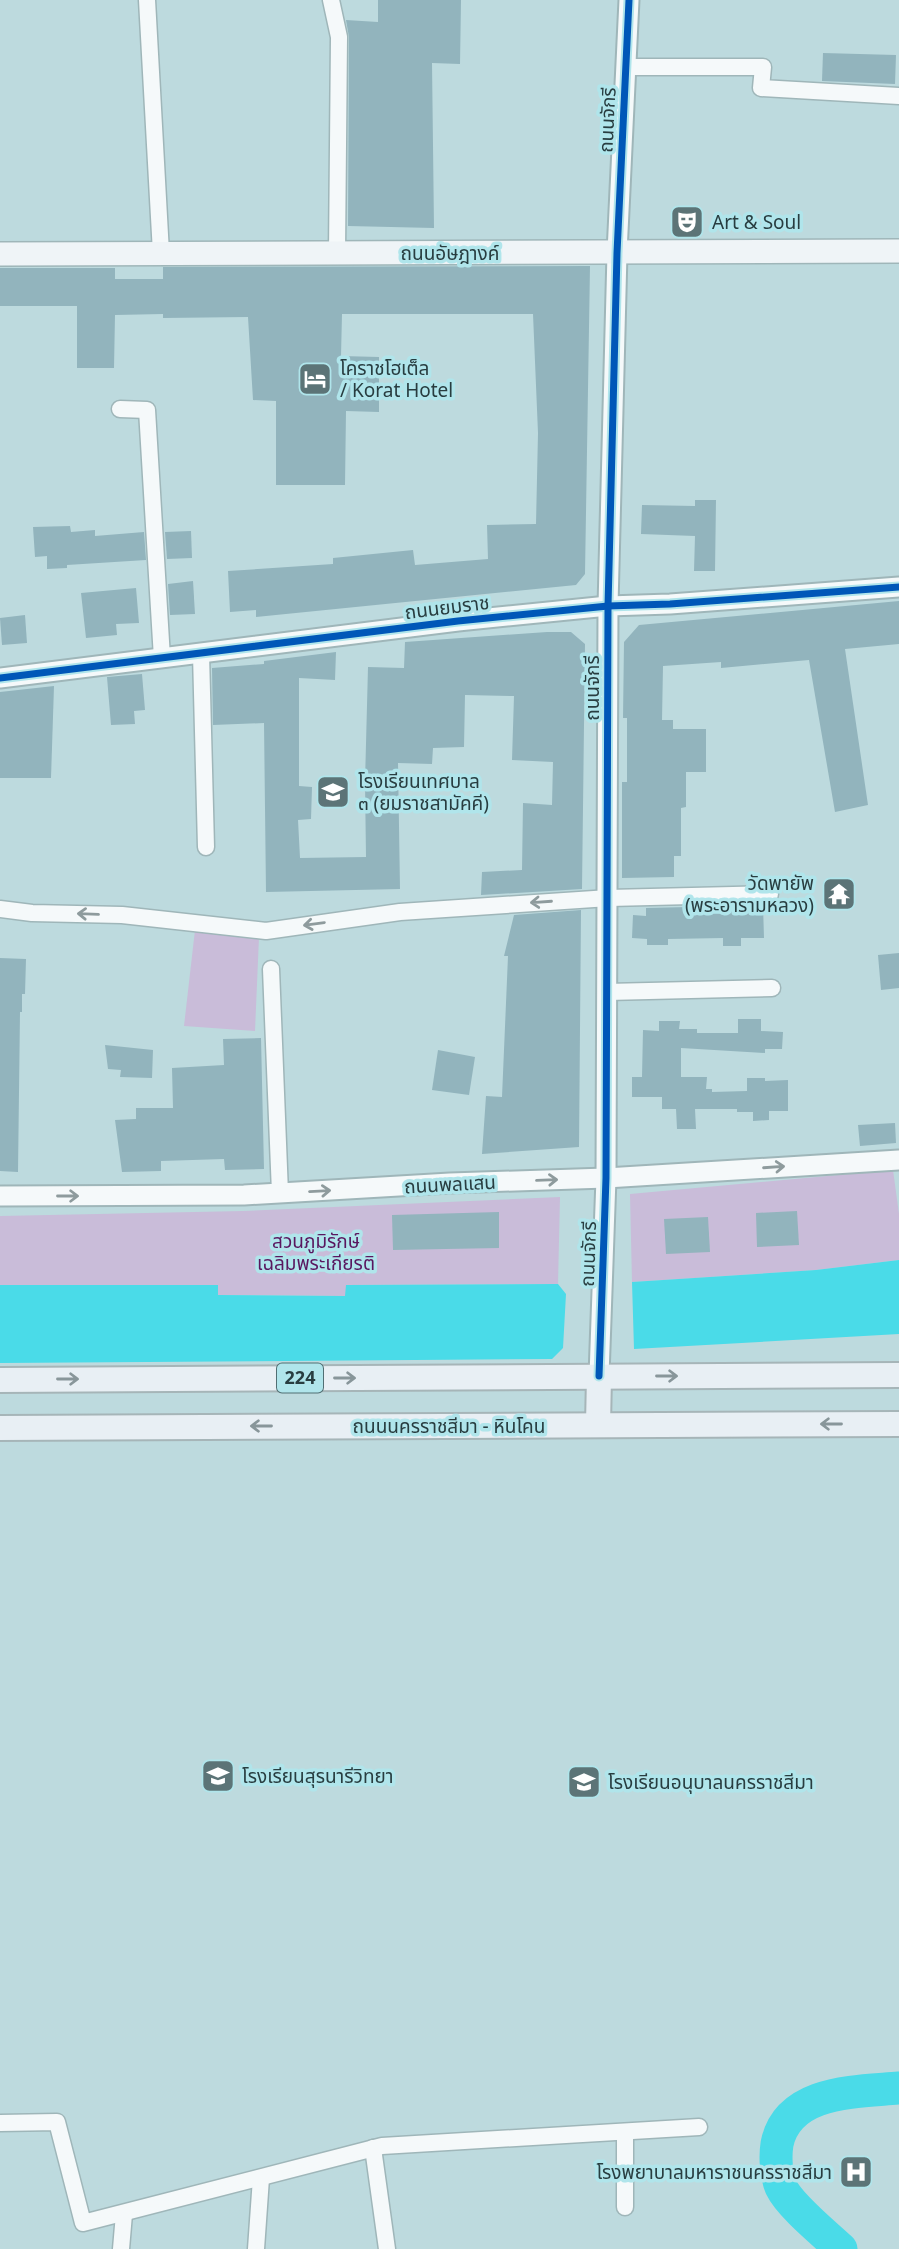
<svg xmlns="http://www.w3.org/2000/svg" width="899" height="2249" viewBox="0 0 899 2249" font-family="'Noto Sans','Noto Sans Thai',sans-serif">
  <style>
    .green { fill: #c9bcd9 }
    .water { fill: #4adbe8 }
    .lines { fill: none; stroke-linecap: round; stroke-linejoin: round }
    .river { stroke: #4adbe8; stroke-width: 33 }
    .building { fill: #92b4bd }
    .minor-casing { stroke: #9fb6b9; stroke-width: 19 }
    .tertiary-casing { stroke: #9fb6b9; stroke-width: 23 }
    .secondary-casing { stroke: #9fb6b9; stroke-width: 26 }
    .primary-casing { stroke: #a6b5b8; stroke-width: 28 }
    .minor { stroke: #f5f9fa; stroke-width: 16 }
    .tertiary { stroke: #f5f9fa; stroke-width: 19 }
    .secondary { stroke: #eff4f7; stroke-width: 23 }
    .primary { stroke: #e8eff4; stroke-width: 24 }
    .cycleway-casing { stroke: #b0e5eb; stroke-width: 11 }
    .cycleway { stroke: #0057b8; stroke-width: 7 }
    .oneway { stroke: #8e9b9d }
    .oneway2 { stroke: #88969a }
    .labels { text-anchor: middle; stroke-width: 7; stroke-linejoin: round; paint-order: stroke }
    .shield { fill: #b0e5eb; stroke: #516f73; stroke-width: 2 }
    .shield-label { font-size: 18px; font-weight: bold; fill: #283d40 }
    .street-label { font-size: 19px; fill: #283d40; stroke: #b0e5eb }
    .poi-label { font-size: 19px; fill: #283d40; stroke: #b0e5eb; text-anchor: start }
    .park-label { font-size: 19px; fill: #59175f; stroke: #b0e5eb }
  </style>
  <rect width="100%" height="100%" fill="#bddade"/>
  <g class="green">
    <polygon points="195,930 259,937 255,1031 184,1026"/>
    <polygon points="893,1170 899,1214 899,1260 816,1270 632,1282 630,1194"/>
    <polygon points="560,1197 558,1284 346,1285 346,1296 217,1295 217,1285 0,1285 0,1216 243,1211"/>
  </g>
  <g class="water">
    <polygon points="899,1260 899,1334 634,1349 632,1282 816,1270"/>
    <polygon points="558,1284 566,1294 563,1348 552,1359 0,1363 0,1285 218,1285 218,1295 345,1296 346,1285"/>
  </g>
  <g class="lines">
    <path class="river" d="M841,2249c-16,-15 -51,-43 -60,-62 -5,-12 -6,-30 -4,-43 11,-54 79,-52 122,-56"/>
  </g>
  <g class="building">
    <polygon points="378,0 461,0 460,64 432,63 434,228 348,226 349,37 346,20 378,22"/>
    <polygon points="823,53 896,55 895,84 822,81"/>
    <polygon points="590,266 585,574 576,585 256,617 256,610 230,612 228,571 333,564 333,558 413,550 415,565 488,559 487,525 536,524 538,433 533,314 342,314 341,356 379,357 379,412 346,411 345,485 276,485 276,401 253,400 248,317 163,318 163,314 115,315 114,368 77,368 77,306 0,306 0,268 115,268 115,279 163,279 163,267"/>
    <polygon points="695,500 716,500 715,571 694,571 695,536 641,534 642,505 695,506"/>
    <polygon points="70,526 71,532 95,530 95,536 144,532 146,560 67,565 67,568 47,569 47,556 35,557 33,527"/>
    <polygon points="191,531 192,558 167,559 165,532"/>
    <polygon points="193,581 195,614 170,615 168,584"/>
    <polygon points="136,588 139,623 116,624 117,635 86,638 81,593"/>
    <polygon points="899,601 899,644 845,649 868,805 835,812 809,660 721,668 721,662 663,666 662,720 673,720 673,729 706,729 706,772 686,772 686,807 681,808 681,856 674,856 674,877 622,878 622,782 627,782 627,718 623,718 624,642 639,625"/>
    <polygon points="25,615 27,643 2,645 0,618"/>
    <polygon points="547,632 571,632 585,644 582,889 481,895 482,872 522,870 523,803 552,805 553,762 512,760 514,696 465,695 464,747 433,748 432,764 398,763 400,889 266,892 264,723 213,725 212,668 264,664 264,661 336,652 335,680 299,678 299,786 312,787 311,819 298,820 300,858 366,857 365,782 368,667 404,668 405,642"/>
    <polygon points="142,674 145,710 134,711 135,724 111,725 107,677"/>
    <polygon points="54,686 51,778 0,778 0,692"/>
    <polygon points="763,905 764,938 741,938 741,946 723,946 723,938 668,939 668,945 647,945 647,939 632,938 633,915 646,916 646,908 689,907 689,912 724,913 724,906"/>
    <polygon points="581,910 579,1147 482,1154 486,1096 502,1097 508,956 504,956 514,915"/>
    <polygon points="899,953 899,988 881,990 878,955"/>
    <polygon points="0,958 26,959 25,994 22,994 22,1012 20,1012 18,1172 0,1171"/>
    <polygon points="738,1019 761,1019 761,1031 783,1032 782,1049 765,1049 765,1053 681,1048 681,1077 707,1077 706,1089 712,1089 712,1092 747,1091 747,1078 765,1078 765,1081 788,1080 788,1111 769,1111 769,1120 753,1121 753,1112 737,1112 737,1109 695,1109 696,1129 677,1129 676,1109 662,1109 662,1097 632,1097 632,1077 642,1077 643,1030 659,1031 659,1021 680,1021 679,1029 697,1029 697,1033 738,1033"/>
    <polygon points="261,1038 264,1169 225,1170 224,1159 161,1161 161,1171 122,1172 115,1120 136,1119 136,1108 173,1108 172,1068 224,1065 223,1039"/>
    <polygon points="105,1045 153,1050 152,1078 120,1077 121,1070 108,1069"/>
    <polygon points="438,1050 475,1057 469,1095 432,1090"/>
    <polygon points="895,1123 896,1143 860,1146 858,1125"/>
    <polygon points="797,1211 799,1245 757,1247 756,1213"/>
    <polygon points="499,1212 499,1248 393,1250 392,1215"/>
    <polygon points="708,1217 710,1252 666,1254 664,1219"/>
  </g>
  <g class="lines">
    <defs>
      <g id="minor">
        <polyline points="147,0 161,253"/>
        <polyline points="331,0 339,37 337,252"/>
        <polyline points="626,67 763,67 761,88 899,96"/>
        <polyline points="120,409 147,410 162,658"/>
        <polyline points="201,654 206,847"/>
        <polyline points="0,909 32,913 122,915 266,931 400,912 609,898 770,894"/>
        <polyline points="271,969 280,1193"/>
        <polyline points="607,992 772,988"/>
        <polyline points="0,2123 57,2122 83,2223 382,2146 699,2127"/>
        <polyline points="625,2132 625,2207"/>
        <polyline points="373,2148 387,2249"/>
        <polyline points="121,2249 124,2214"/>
        <polyline points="256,2249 261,2178"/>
      </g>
      <g id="tertiary">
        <polyline points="0,678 458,621 608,606 670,604 899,587"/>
        <polyline points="0,1196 244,1195 450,1183 606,1178 899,1160"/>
        <polyline points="599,1376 606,1178 608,606 617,253 629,0"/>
      </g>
      <polyline id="secondary" points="0,254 899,251"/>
      <g id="primary">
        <polyline points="0,1380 899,1375"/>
        <polyline points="598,1425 599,1376"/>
        <polyline points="0,1428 899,1424"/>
      </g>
    </defs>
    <use href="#minor" class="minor-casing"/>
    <use href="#tertiary" class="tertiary-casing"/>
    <use href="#secondary" class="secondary-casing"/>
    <use href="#primary" class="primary-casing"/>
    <use href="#minor" class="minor"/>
    <use href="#tertiary" class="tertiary"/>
    <use href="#secondary" class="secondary"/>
    <use href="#primary" class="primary"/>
    <defs>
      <g id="cycleway">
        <polyline points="0,678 458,621 608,606 670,604 899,587"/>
        <polyline points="599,1376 606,1178 608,606 617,253 629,0"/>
      </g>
    </defs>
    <use href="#cycleway" class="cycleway-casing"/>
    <use href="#cycleway" class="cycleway"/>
  </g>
  <defs><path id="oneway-shaft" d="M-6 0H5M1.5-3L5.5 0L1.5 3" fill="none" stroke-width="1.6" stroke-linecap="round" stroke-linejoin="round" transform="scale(1.75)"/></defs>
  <g class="oneway">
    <use href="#oneway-shaft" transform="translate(541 902) rotate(176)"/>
    <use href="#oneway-shaft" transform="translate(88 914) rotate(-178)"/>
    <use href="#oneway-shaft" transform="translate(314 924) rotate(172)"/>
    <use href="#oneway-shaft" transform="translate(774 1167) rotate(-4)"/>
    <use href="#oneway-shaft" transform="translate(547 1180) rotate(-2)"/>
    <use href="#oneway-shaft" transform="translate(320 1191) rotate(-3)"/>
    <use href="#oneway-shaft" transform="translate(68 1196)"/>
  </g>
  <g class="oneway2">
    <use href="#oneway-shaft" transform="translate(667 1376)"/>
    <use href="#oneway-shaft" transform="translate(345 1378)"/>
    <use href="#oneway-shaft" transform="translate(68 1379)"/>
    <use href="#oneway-shaft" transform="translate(831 1424) rotate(180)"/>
    <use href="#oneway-shaft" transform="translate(261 1426) rotate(-180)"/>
  </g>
  <defs>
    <symbol id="theatre-square" viewBox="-11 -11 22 22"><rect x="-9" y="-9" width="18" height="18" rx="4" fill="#5c7477" stroke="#b0e5eb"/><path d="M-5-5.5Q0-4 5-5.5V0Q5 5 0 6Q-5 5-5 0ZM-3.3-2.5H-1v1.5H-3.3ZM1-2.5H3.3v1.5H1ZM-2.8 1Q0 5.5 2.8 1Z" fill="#fff"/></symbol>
    <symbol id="hotel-square" viewBox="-11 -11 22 22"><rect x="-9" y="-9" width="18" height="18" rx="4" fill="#5c7477" stroke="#b0e5eb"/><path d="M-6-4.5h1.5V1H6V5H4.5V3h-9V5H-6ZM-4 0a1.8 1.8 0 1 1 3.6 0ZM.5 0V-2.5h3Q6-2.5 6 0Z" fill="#fff"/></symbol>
    <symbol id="school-square" viewBox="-11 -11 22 22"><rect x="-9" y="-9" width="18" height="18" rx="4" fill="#5c7477" stroke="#b0e5eb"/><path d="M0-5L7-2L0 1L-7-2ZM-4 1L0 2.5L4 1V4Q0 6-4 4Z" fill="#fff"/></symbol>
    <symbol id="temple-square" viewBox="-11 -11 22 22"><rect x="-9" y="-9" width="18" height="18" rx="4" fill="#5c7477" stroke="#b0e5eb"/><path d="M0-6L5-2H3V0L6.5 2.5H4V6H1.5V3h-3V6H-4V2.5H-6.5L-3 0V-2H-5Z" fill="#fff"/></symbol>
    <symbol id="hospital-square" viewBox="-11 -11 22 22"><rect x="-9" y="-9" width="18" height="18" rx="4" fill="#5c7477" stroke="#b0e5eb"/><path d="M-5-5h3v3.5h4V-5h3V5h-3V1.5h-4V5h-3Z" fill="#fff"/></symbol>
  </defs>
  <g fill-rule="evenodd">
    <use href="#theatre-square" x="668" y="203" width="38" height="38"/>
    <use href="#hotel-square" x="296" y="360" width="38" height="38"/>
    <use href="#school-square" x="314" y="773" width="38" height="38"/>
    <use href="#temple-square" x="820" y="875" width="38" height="38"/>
    <use href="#school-square" x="199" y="1757" width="38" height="38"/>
    <use href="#school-square" x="565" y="1763" width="38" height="38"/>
    <use href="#hospital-square" x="837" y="2153" width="38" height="38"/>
  </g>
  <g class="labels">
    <rect class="shield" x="277" y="1363.5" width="46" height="29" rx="5"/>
    <g class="shield-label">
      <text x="300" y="1384">224</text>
    </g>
    <g class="street-label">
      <text transform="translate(607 120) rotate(-87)" y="7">ถนนจักรี</text>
      <text x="450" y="260">ถนนอัษฎางค์</text>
      <text transform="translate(447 607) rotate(-7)" y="7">ถนนยมราช</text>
      <text transform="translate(592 688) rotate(-90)" y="7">ถนนจักรี</text>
      <text transform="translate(450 1184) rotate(-3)" y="7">ถนนพลแสน</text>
      <text transform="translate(588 1254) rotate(-88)" y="7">ถนนจักรี</text>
      <text x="449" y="1433">ถนนนครราชสีมา - หินโคน</text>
    </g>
    <g class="poi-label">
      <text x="712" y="229">Art &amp; Soul</text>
      <text x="340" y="375">โคราชโฮเต็ล<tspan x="340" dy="22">/ Korat Hotel</tspan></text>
      <text x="358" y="788">โรงเรียนเทศบาล<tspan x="358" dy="22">๓ (ยมราชสามัคคี)</tspan></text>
      <text x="814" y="890" text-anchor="end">วัดพายัพ<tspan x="814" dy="22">(พระอารามหลวง)</tspan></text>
      <text x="242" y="1783">โรงเรียนสุรนารีวิทยา</text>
      <text x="608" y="1789">โรงเรียนอนุบาลนครราชสีมา</text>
      <text x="832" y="2179" text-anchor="end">โรงพยาบาลมหาราชนครราชสีมา</text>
    </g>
    <g class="park-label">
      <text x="316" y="1248">สวนภูมิรักษ์<tspan x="316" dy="22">เฉลิมพระเกียรติ</tspan></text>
    </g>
  </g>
</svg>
